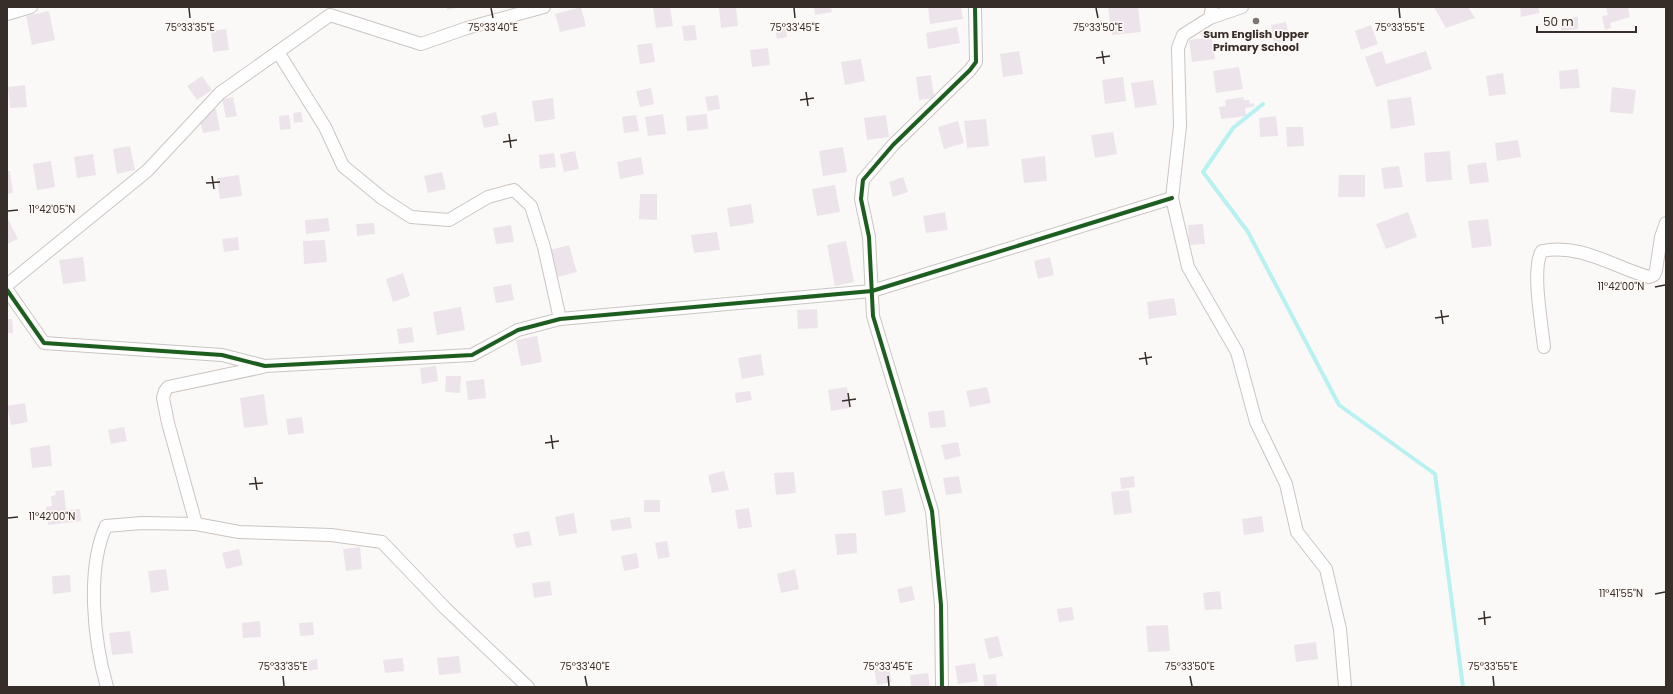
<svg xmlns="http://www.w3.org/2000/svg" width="1673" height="694" viewBox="0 0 1673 694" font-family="Poppins,sans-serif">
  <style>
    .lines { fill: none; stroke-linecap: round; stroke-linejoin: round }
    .stream { stroke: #b8f1f1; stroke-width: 4 }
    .building { fill: #ede3ea }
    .street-casing { stroke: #cbc5c2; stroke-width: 14 }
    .street { stroke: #fefefe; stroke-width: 12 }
    .cycleway-casing { stroke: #fdf8f5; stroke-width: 6 }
    .cycleway { stroke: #1b5e20; stroke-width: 4 }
    .ticks { fill: none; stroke: #382e29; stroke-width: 1.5 }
    .poi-dot { fill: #7c7571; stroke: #fdf8f5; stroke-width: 1.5 }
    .labels { text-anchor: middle; stroke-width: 3.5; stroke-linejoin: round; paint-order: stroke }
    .poi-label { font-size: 11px; font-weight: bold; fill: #382e29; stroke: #fdf8f5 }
    .ticks-label { font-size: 10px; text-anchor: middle; fill: #382e29; stroke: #fdf8f5; stroke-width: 3.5; stroke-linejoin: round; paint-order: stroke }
  </style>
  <rect width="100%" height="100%" fill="#fbf9f7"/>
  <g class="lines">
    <polyline class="stream" points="1263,104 1233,128 1203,172 1248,232 1339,405 1435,474 1463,687"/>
  </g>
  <g class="building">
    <polygon points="447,7 456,7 456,8 447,10"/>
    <polygon points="581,7 586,26 560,32 555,14"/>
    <polygon points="670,7 673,26 656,28 653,8"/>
    <polygon points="736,7 738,26 721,28 719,8"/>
    <polygon points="814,7 831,7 832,12 815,15"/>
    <polygon points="928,7 961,7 963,19 930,24"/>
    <polygon points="1108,7 1138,7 1141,32 1112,35"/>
    <polygon points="1434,7 1468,7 1475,18 1446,28"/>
    <polygon points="1520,7 1538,7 1540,13 1521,17"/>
    <polygon points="1606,7 1628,7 1630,17 1610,23 1611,28 1605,30 1602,16 1608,15"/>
    <polygon points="49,11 55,40 32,45 26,16"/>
    <polygon points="1578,17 1578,29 1561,31 1561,19"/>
    <polygon points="1286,22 1290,40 1274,44 1271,25"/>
    <polygon points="785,23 787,37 777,39 774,25"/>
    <polygon points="695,25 697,40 684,41 682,26"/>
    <polygon points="1371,25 1378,44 1361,50 1355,31"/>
    <polygon points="957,27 960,43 928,49 926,33"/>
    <polygon points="226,29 229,50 213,52 211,31"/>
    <polygon points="1212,37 1215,59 1192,62 1189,40"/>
    <polygon points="652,43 655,62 640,64 637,45"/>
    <polygon points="768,48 770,65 752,67 750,50"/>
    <polygon points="1019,51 1023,74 1003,77 1000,54"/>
    <polygon points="1382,51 1386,64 1426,51 1432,69 1376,87 1365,57"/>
    <polygon points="861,59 865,81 845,85 841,62"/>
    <polygon points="1239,67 1243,89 1216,93 1213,71"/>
    <polygon points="1578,69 1580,88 1560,89 1559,71"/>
    <polygon points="1503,73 1506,94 1489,96 1486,76"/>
    <polygon points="931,75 934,98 919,100 916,77"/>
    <polygon points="202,76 212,90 197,100 187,86"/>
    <polygon points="1123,77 1126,101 1105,104 1102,80"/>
    <polygon points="1153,80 1157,105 1135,108 1131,83"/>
    <polygon points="25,85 27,107 10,108 8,87"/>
    <polygon points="1612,87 1636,90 1633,114 1610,112"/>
    <polygon points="651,88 654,104 640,107 636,91"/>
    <polygon points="718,95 720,109 708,111 705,97"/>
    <polygon points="233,97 237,116 226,118 222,99"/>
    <polygon points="1243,97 1244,100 1249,100 1250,104 1254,103 1254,107 1245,108 1246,116 1221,119 1219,107 1226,106 1225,100"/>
    <polygon points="1411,97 1415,125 1391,129 1387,100"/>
    <polygon points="553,98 555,119 535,122 532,101"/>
    <polygon points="216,109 220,130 203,133 200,119 205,118 205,114 207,110"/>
    <polygon points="301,112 303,122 294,123 293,113"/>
    <polygon points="496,112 499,125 484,128 481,116"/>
    <polygon points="663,114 666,134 648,136 645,117"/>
    <polygon points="707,114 708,129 687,131 686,116"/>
    <polygon points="289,115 291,129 280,130 279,116"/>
    <polygon points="636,115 639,131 624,133 622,117"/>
    <polygon points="886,115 889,137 867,140 864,118"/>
    <polygon points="1276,116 1278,136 1260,137 1259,118"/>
    <polygon points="986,119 989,146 967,148 964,121"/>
    <polygon points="958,121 964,143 944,149 938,127"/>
    <polygon points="1286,127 1303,127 1304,146 1287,147"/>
    <polygon points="1113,132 1117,154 1095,158 1091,135"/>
    <polygon points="1518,140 1521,157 1497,161 1495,143"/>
    <polygon points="130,146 135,170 117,174 113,149"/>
    <polygon points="843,147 847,172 823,176 819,151"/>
    <polygon points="575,151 579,169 564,172 560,154"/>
    <polygon points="1450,151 1452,180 1426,182 1424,153"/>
    <polygon points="554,153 556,167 540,169 539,155"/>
    <polygon points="93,154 96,175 77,178 74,157"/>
    <polygon points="1045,156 1047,181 1024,183 1021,159"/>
    <polygon points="641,157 644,174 620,179 617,162"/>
    <polygon points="51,161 55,187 37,190 33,164"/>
    <polygon points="1486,162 1489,182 1470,184 1467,165"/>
    <polygon points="1399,166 1403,187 1384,189 1381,168"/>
    <polygon points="7,171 10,171 13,193 7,194"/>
    <polygon points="442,172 446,189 428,193 424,176"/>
    <polygon points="239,175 242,196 220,199 217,178"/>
    <polygon points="1339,175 1365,175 1365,197 1338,197"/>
    <polygon points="903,177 908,192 893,197 889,182"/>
    <polygon points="835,185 840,212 817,216 812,189"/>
    <polygon points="640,194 657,194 657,220 639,219"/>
    <polygon points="751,204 754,223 730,227 727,208"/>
    <polygon points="945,212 948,230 926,233 923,216"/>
    <polygon points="1408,212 1417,237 1386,249 1376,224"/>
    <polygon points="7,217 18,239 7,244"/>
    <polygon points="328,218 330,231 306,234 305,220"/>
    <polygon points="1488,219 1492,246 1472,248 1468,221"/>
    <polygon points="374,223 375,234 357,236 356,224"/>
    <polygon points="1203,224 1205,244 1189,245 1188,225"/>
    <polygon points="511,225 514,242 496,244 493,228"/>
    <polygon points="717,232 720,250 694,253 691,235"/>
    <polygon points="238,237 239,250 224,252 222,239"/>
    <polygon points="325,240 327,262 304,264 303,241"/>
    <polygon points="846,241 854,282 835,286 827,245"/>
    <polygon points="569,245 577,272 558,277 550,250"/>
    <polygon points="83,257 86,281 63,284 59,260"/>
    <polygon points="1050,257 1054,275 1038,279 1034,261"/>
    <polygon points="403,273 410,296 393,302 386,279"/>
    <polygon points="511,284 514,300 496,303 493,287"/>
    <polygon points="1174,298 1177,315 1149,319 1147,302"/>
    <polygon points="461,307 465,330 437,335 433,312"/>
    <polygon points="817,309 818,328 798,329 797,310"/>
    <polygon points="7,319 12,319 13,333 7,333"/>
    <polygon points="412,327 414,342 399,344 397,329"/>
    <polygon points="537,336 542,362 521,366 516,340"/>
    <polygon points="761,354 764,375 742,379 738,358"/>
    <polygon points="436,366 438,381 422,384 420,368"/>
    <polygon points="446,376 461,376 460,393 445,392"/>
    <polygon points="484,379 486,398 468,400 466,381"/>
    <polygon points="847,387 850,408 831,411 828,390"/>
    <polygon points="987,387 991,403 970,407 966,391"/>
    <polygon points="750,391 752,400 736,403 735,393"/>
    <polygon points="264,394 268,425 244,428 240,398"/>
    <polygon points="25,403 28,422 11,425 7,406"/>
    <polygon points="944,410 946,427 930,428 928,412"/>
    <polygon points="302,417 304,433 288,435 286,419"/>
    <polygon points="124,427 127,441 111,444 108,430"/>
    <polygon points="958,442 961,456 945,460 941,445"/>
    <polygon points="50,445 52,466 32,468 30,448"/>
    <polygon points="724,471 729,490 712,493 708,475"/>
    <polygon points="794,472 796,493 776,495 774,473"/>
    <polygon points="959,476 962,493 946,495 943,478"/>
    <polygon points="1134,476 1135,487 1121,489 1120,478"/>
    <polygon points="902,488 906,512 885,516 882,491"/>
    <polygon points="64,490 66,510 80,509 81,521 48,525 46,507 52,506 51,496 56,495 55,491"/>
    <polygon points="1129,490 1132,513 1114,515 1111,492"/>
    <rect x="644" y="500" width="16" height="12"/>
    <polygon points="749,508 752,527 738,529 735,510"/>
    <polygon points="574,513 577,533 559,536 555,517"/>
    <polygon points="1262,516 1264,532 1244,535 1242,519"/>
    <polygon points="630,517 632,528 612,531 610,520"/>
    <polygon points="529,531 532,545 516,548 513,534"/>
    <polygon points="856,533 857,553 837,555 835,534"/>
    <polygon points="667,541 670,557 658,559 655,543"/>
    <polygon points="360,547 362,569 346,571 343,549"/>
    <polygon points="239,549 243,565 226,569 222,553"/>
    <polygon points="637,553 639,568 624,571 621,556"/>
    <polygon points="166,569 169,590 151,593 148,571"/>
    <polygon points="795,569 799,589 781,593 777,574"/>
    <polygon points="70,575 71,592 53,594 52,576"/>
    <polygon points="550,581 552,595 534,598 532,583"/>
    <polygon points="912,586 915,600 900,603 897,589"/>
    <polygon points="1220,591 1222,609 1205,610 1203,593"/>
    <polygon points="1072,607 1074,620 1059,622 1057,609"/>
    <polygon points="260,621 261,637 243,638 242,623"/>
    <polygon points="313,622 314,635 300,636 299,623"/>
    <polygon points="1168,625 1170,651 1148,652 1146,626"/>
    <polygon points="130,631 133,653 112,655 109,633"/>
    <polygon points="998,636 1003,656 989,659 984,639"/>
    <polygon points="1316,642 1318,659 1296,662 1294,645"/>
    <polygon points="459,656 461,673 439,675 437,658"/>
    <polygon points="403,658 404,671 385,673 383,660"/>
    <polygon points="317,659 318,669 304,672 302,662"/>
    <polygon points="975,663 978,681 958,684 955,666"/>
    <polygon points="888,665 892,682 877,685 874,668"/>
    <polygon points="928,673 930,687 911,687 910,675"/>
    <polygon points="996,674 997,687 984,687 983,675"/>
  </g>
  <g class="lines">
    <defs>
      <g id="street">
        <polyline points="1212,7 1210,18 1183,35 1178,48 1180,126 1172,198 1188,267 1237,352 1256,422 1286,484 1297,532 1326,569 1340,629 1345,687"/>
        <polyline points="7,14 31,7"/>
        <polyline points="1210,18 1242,7"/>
        <polyline points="278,52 325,127 343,166 382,198 411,217 449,220 488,197 514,190 531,206 544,247 560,319"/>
        <polyline points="7,285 147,171 220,93 330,15 421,44 467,28 544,7"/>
        <polyline points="7,290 44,343 222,355 265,366 472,355 518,330 560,319 872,291 1172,198"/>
        <path d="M1544,347c-2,-21 -13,-80 -2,-96 38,-8 72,16 107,26l5,-2 2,-5 5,-33 5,-14"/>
        <polyline points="263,367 168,387 165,391 163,398 168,423 196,524 239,532 331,535 382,542 445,608 528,687"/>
        <path d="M107,687c-13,-45 -21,-117 -1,-161l36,-3 54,1"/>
        <polyline points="942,687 941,605 932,511 873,316 869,237 861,199 863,180 893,145 970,70 976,62 975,7"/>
      </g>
    </defs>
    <use href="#street" class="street-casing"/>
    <use href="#street" class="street"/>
    <defs>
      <g id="cycleway">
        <polyline points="7,290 44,343 222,355 265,366 472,355 518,330 560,319 872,291 1172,198"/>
        <polyline points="942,687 941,605 932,511 873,316 869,237 861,199 863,180 893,145 970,70 976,62 975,7"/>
      </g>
    </defs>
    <use href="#cycleway" class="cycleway-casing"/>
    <use href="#cycleway" class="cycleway"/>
  </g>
  <path class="ticks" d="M189,8l1,10M491,8l2,10M794,8l1,10M1096,8l2,10M1399,8l1,10M1102,51l2,13M1096,58l14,-2M806,92l2,14M800,100l14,-2M509,134l2,14M503,142l14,-2M212,176l2,13M206,183l14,-1M8,211l10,-1M1655,287l10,-2M1441,310l2,14M1435,318l14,-2M1145,352l2,13M1139,359l13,-2M848,393l2,14M842,401l14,-2M551,435l2,14M545,443l14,-2M255,477l2,13M249,484l14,-1M8,518l10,-1M1655,594l10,-2M1484,611l1,14M1478,619l13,-2M283,676l1,10M585,676l2,10M888,676l1,10M1190,676l2,10M1493,676l1,10"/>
  <circle class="poi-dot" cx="1256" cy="21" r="4"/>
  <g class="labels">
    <g class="poi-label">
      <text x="1256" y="38">Sum English Upper<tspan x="1256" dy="13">Primary School</tspan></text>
    </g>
  </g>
  <g class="ticks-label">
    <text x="190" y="31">75°33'35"E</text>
    <text x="493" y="31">75°33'40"E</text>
    <text x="795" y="31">75°33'45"E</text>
    <text x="1098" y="31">75°33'50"E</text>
    <text x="1400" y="31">75°33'55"E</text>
    <text x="52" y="213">11°42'05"N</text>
    <text x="1621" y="290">11°42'00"N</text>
    <text x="52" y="520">11°42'00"N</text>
    <text x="1621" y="597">11°41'55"N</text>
    <text x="283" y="670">75°33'35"E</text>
    <text x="585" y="670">75°33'40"E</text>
    <text x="888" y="670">75°33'45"E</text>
    <text x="1190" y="670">75°33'50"E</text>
    <text x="1493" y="670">75°33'55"E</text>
  </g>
  <rect width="1673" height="694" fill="none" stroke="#382e29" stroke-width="16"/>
  <path d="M1537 26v6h99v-6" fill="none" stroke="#382e29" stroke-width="2"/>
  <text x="1543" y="26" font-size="12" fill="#382e29" stroke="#fdf8f5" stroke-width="3" paint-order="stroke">50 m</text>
</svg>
